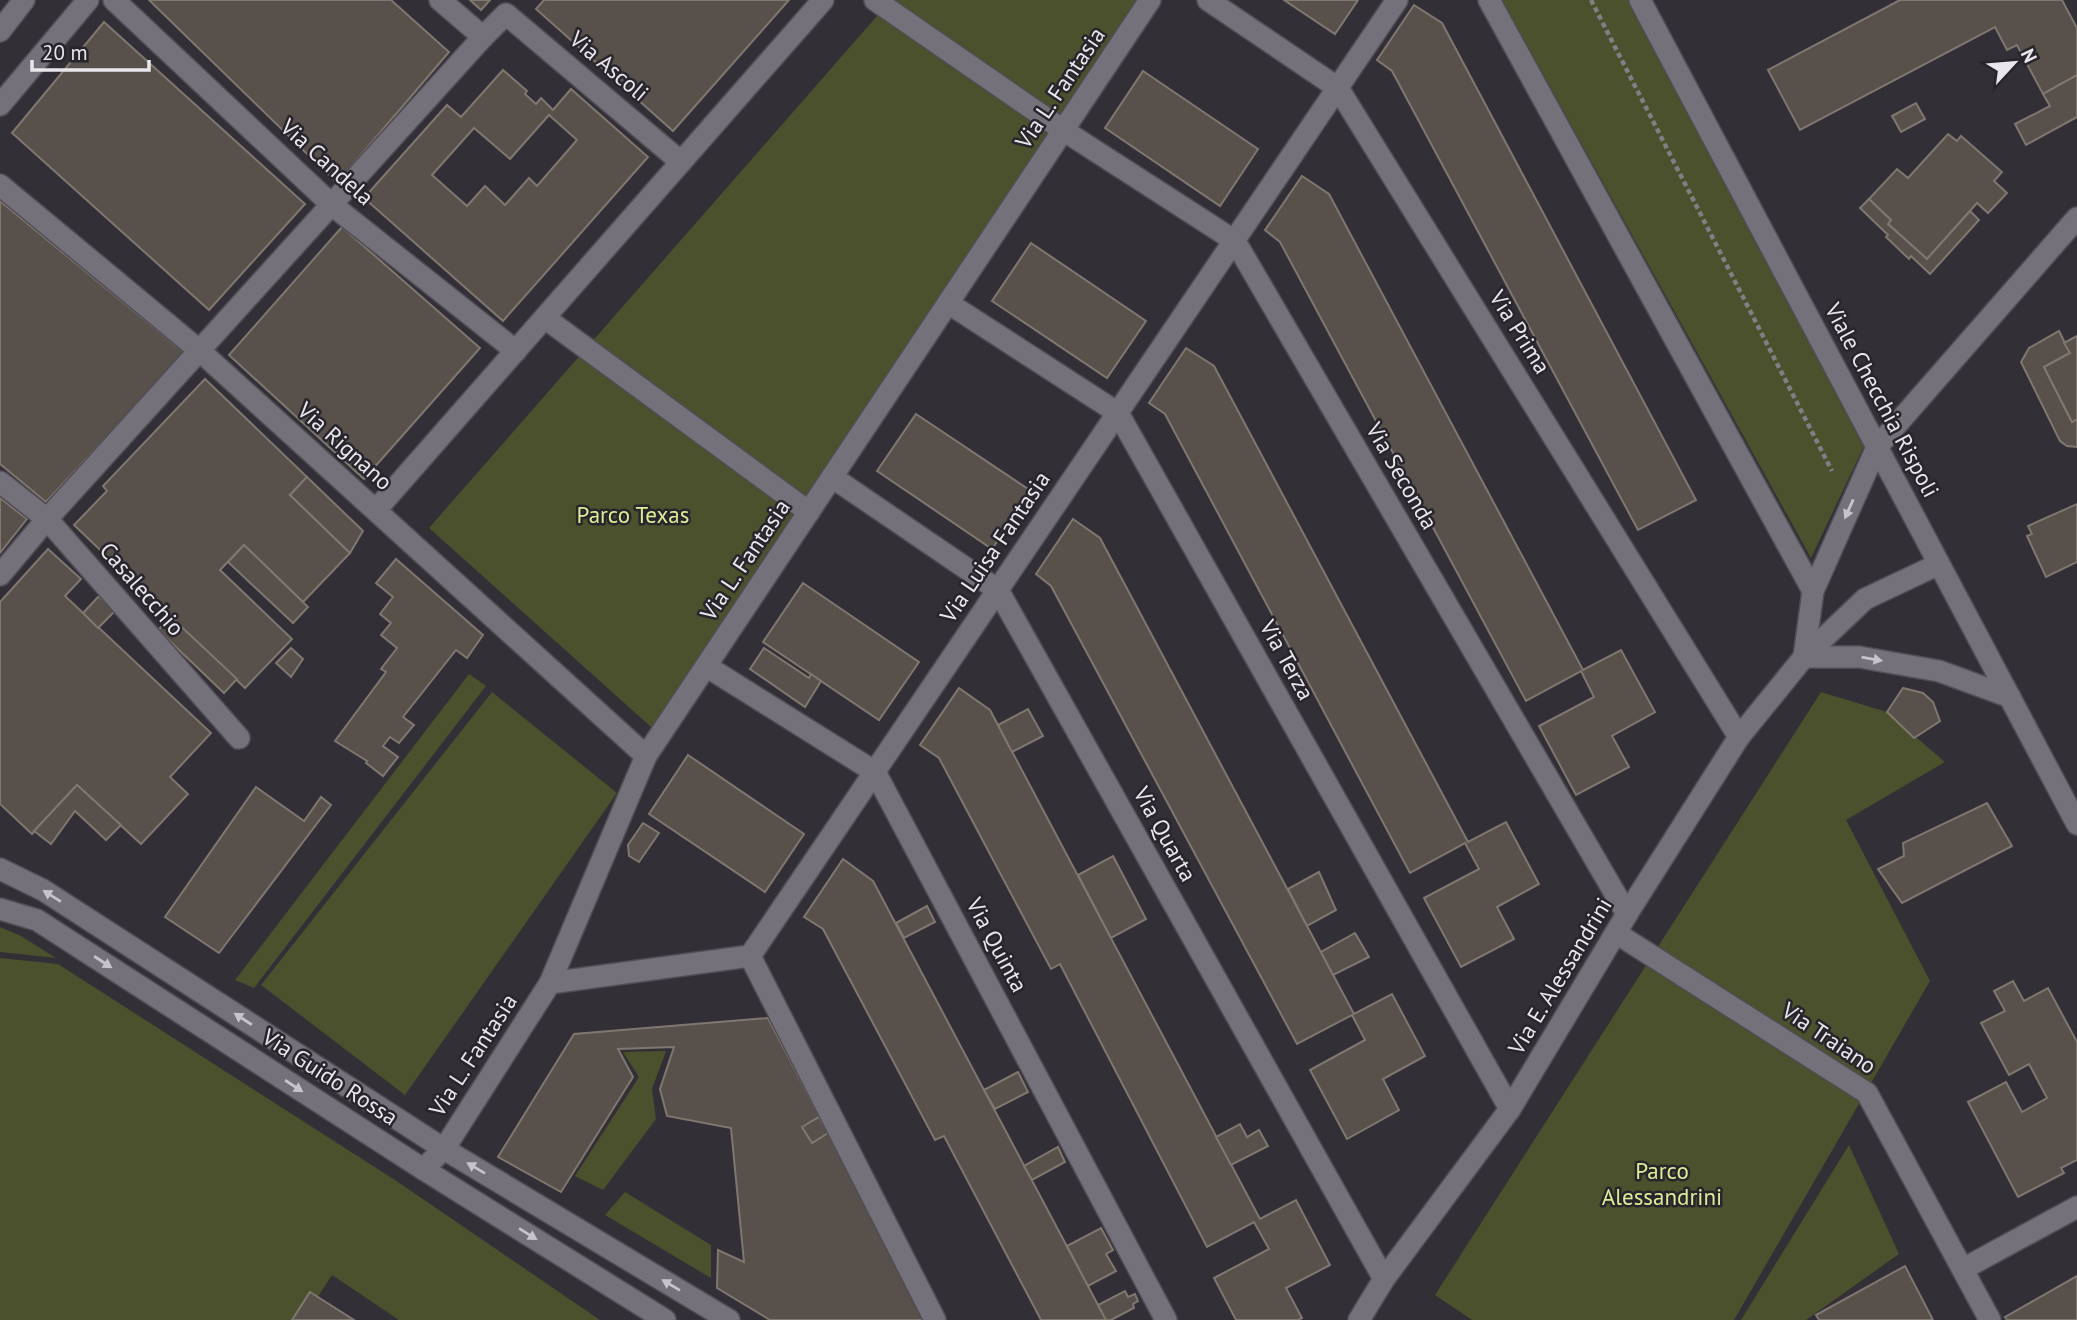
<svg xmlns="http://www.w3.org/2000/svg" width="2077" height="1320" viewBox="0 0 2077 1320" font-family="'PT Sans',sans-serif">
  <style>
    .green { fill: #4b502d }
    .building { fill: #58504a; stroke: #7f7770; stroke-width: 2; fill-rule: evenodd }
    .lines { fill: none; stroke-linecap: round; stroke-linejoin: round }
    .street-casing { stroke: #504d54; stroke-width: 24 }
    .secondary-casing { stroke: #504d54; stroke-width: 24 }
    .path { stroke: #817f85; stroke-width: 4.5; stroke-dasharray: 5 3.5; stroke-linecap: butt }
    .street { stroke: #75717a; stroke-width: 21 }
    .secondary { stroke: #75717a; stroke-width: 21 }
    .oneway { fill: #c6c4ca }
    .labels { text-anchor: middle; stroke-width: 5; stroke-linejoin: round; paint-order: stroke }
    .street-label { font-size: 23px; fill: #e9e7ec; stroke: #28252c }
    .park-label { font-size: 23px; fill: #deec96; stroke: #28252c }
  </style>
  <rect width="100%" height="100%" fill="#322f36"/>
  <g class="green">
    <polygon points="891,0 1149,0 660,735 429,528"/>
    <polygon points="1502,0 1631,0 1865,444 1811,558"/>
    <polygon points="469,674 486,686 254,988 235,980"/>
    <polygon points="492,692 617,793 405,1095 261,985"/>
    <polygon points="1821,692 1887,712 1945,762 1846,820 1930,981 1734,1320 1472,1320 1435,1295"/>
    <polygon points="0,927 21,936 56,958 0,952"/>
    <polygon points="0,958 58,964 395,1180 600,1320 399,1320 332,1275 303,1320 0,1320"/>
    <polygon points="666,1051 652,1089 656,1119 603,1190 575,1176 639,1077 623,1052"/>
    <polygon points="1849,1145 1899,1254 1806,1320 1741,1320"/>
    <polygon points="625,1192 711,1245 711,1278 605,1215"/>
  </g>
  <g class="building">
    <polygon points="149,0 391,0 449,52 337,183"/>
    <polygon points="470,0 490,0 481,10"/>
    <polygon points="544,0 789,0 673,131 536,9"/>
    <polygon points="1284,0 1358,0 1335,34"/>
    <polygon points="1900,0 2062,0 2077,28 2077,75 2043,94 2017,45 2007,50 1995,27 1800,130 1768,70"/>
    <polygon points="1414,5 1442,23 1696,500 1638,530 1392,71 1377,60"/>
    <polygon points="104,22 305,204 209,310 12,133"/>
    <path d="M503,70l24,21 -2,3 11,10 5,-6 12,12 18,-21 77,68 -145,164 -139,-123 83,-93 14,12zM549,115l28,25 -40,46 -8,-8 -24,27 -20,-19 -18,20 -35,-31 42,-47 36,31z"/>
    <polygon points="1143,71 1258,149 1220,206 1105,128"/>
    <polygon points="2077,75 2077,117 2026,145 2015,124 2050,106 2043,94"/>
    <polygon points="1916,103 1925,119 1901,132 1892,116"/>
    <polygon points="1948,134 1957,141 1961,136 2002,172 1994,181 2007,193 1988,213 1977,203 1927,259 1888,224 1891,220 1869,199 1897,169 1908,178"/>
    <polygon points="1302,176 1329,194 1583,670 1621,650 1655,712 1612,736 1629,767 1576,795 1539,726 1594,697 1581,671 1526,701 1280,242 1265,230"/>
    <polygon points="1869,199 1891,220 1888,224 1927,259 1970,211 1979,220 1930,274 1911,256 1909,259 1886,237 1888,235 1860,208"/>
    <polygon points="0,201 185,353 46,502 0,464"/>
    <polygon points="342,227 480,348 364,479 229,355"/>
    <polygon points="1031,243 1146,321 1107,378 992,301"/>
    <polygon points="2059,331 2070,353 2044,367 2072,422 2077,419 2077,447 2067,446 2060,441 2021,362 2029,348"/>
    <polygon points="2077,336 2077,419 2072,422 2044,367 2070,353 2064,343"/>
    <polygon points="1186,348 1214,366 1468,842 1506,822 1539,884 1497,907 1514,939 1461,967 1424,898 1479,869 1465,843 1410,873 1165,414 1149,403"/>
    <polygon points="205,379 307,477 290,495 350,553 303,602 244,545 220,570 292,639 245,688 74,525 107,491 103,486"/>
    <polygon points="916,414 1031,491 992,549 877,471"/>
    <polygon points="307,477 363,531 350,553 290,495"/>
    <polygon points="0,498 27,519 0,553"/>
    <polygon points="2077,504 2077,562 2046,577 2027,536 2032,534 2028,526"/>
    <polygon points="1073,519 1100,538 1354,1014 1392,994 1425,1056 1383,1079 1399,1110 1347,1139 1310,1070 1365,1040 1352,1015 1297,1044 1051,586 1036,574"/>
    <polygon points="244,545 308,607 293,623 228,562"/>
    <polygon points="48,549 81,579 65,596 211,733 170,777 188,794 141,844 77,785 32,834 0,804 0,602"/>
    <polygon points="396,559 483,635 467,658 456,650 403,717 414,725 399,743 390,737 383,746 398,757 383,776 366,763 367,761 335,741 386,672 381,669 397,648 381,635 391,623 380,614 393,597 376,583"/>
    <polygon points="803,583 919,662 879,720 763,642"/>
    <polygon points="99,596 115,611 98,628 83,613"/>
    <polygon points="171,617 237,679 224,693 158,630"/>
    <polygon points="291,648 303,659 291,677 276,663"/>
    <polygon points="764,648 809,678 811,674 821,681 805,707 750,669"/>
    <polygon points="959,688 990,710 1260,1219 1296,1200 1330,1265 1286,1288 1302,1318 1298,1320 1236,1320 1214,1278 1269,1249 1254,1222 1207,1247 1060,964 1051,969 939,758 920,745"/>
    <polygon points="1903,688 1923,693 1933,702 1940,721 1914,738 1887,712"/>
    <polygon points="1028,709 1043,736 1012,752 998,725"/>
    <polygon points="688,755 804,834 765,892 649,814"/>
    <polygon points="77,785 121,825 106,840 75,811 51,844 34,831"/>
    <polygon points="256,787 304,821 321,797 331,805 219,953 165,917"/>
    <polygon points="1987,803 2012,846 1902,903 1878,869 1904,856 1903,843"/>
    <polygon points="643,823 659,833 639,862 629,856 628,845"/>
    <polygon points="1113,856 1146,919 1111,938 1078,875"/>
    <polygon points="843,859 873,881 1106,1320 1041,1320 944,1136 935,1140 823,929 804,917"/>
    <polygon points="1319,872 1336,910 1307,926 1288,889"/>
    <polygon points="927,906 935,922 904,938 896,923"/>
    <polygon points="1355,933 1369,957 1333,975 1321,952"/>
    <polygon points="2013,981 2024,1001 2048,988 2077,1042 2077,1160 2061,1168 2064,1173 2018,1197 1968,1102 2006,1082 2022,1112 2047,1098 2029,1064 2009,1075 1981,1023 2005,1011 1994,991"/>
    <polygon points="768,1018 828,1133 924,1320 770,1320 717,1288 718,1250 744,1262 731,1128 667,1116 660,1089 674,1047 618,1049 633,1077 561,1192 498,1157 574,1034"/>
    <polygon points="1018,1072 1028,1092 995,1109 984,1090"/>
    <polygon points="819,1117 828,1133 812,1143 802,1127"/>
    <polygon points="1240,1124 1247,1137 1259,1130 1268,1146 1231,1165 1216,1137"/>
    <polygon points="1058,1147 1065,1162 1032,1180 1024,1166"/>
    <polygon points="1101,1228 1113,1250 1106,1254 1116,1271 1088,1286 1067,1246"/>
    <polygon points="1905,1266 1933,1320 1819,1320 1816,1315"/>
    <polygon points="2077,1276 2077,1320 2007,1320 2005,1317"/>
    <polygon points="1125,1291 1128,1297 1135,1294 1138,1301 1133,1304 1134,1308 1111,1320 1106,1320 1098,1305"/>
    <polygon points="310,1292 354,1320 292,1320"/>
  </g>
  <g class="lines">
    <defs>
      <g id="street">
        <polyline points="114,0 332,205 516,351"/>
        <polyline points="440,0 483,37 506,14 681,162"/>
        <polyline points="875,0 1063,130 1235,241 1627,914"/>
        <polyline points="1208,0 1338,88 1739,737"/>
        <polyline points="1489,0 1813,591"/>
        <polyline points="0,31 24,0"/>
        <polyline points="0,105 88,0"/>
        <polyline points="0,185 200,351 646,756"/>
        <polyline points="948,303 1118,413 1510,1109"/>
        <polyline points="545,318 809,512"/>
        <polyline points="832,477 998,590 1384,1279"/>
        <polyline points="0,482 47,519 239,738"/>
        <polyline points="376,510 823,0"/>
        <polyline points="0,575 47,519 483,37"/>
        <polyline points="1804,657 1813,591 1877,447 2077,218"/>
        <polyline points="1804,657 1859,657 1939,671 2010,697"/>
        <polyline points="706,666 875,772 1166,1320"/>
        <polyline points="0,869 43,890 444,1149 729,1320"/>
        <polyline points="0,909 37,920 423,1169 665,1320"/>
        <polyline points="1616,933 1867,1093 1990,1320"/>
        <polyline points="750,956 935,1320"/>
        <polyline points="550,983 750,956 1397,0"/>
        <polyline points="423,1169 444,1149 550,983 646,756 1150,0"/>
        <polyline points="1963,1269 2077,1207"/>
        <polyline points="1359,1320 1384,1279 1510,1109 1627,914 1739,737 1804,657 1865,599 1939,564"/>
      </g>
      <polyline id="secondary" points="1640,0 2077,824"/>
    </defs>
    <use href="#street" class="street-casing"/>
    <use href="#secondary" class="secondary-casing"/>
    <polyline class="path" points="1591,0 1832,471"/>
    <use href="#street" class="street"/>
    <use href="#secondary" class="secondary"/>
  </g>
  <defs><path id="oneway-solid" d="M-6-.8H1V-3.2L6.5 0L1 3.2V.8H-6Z" transform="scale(1.75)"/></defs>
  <g class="oneway">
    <use href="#oneway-solid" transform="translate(1849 509) rotate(114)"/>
    <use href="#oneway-solid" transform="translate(1872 659) rotate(10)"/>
    <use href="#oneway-solid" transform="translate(52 896) rotate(-148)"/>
    <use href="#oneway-solid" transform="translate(103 962) rotate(33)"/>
    <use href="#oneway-solid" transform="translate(243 1019) rotate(-147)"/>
    <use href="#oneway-solid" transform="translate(294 1086) rotate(33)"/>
    <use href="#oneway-solid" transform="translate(476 1168) rotate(-149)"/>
    <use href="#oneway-solid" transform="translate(528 1234) rotate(32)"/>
    <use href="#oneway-solid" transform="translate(671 1285) rotate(-149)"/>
  </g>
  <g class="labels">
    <g class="street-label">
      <text transform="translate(609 66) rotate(40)" y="8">Via Ascoli</text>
      <text transform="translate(1060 88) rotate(-56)" y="8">Via L. Fantasia</text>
      <text transform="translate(327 162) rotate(42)" y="8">Via Candela</text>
      <text transform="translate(1520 332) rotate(58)" y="8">Via Prima</text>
      <text transform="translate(1882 400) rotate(62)" y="8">Viale Checchia Rispoli</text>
      <text transform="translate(345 446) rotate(42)" y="8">Via Rignano</text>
      <text transform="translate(1402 476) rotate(60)" y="8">Via Seconda</text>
      <text transform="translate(995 547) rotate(-56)" y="8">Via Luisa Fantasia</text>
      <text transform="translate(745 560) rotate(-56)" y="8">Via L. Fantasia</text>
      <text transform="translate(142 589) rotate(49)" y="8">Casalecchio</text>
      <text transform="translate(1287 660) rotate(61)" y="8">Via Terza</text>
      <text transform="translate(1165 834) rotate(61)" y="8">Via Quarta</text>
      <text transform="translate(997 945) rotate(62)" y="8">Via Quinta</text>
      <text transform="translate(1560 976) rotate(-59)" y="8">Via E. Alessandrini</text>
      <text transform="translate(1829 1038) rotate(34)" y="8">Via Traiano</text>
      <text transform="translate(473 1055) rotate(-57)" y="8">Via L. Fantasia</text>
      <text transform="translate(330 1077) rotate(33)" y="8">Via Guido Rossa</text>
    </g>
    <g class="park-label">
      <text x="633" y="523">Parco Texas</text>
      <text x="1662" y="1179">Parco<tspan x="1662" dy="26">Alessandrini</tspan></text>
    </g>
  </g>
  <g transform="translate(2014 63) rotate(64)" stroke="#28252c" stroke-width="5" paint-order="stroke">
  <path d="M0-5L12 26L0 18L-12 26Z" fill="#e9e7ec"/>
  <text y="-10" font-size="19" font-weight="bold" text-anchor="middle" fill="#e9e7ec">N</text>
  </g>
  <path d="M32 60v10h117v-10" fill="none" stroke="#e9e7ec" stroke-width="3.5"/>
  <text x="42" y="60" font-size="21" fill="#e9e7ec" stroke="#28252c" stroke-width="5" paint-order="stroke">20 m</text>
</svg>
